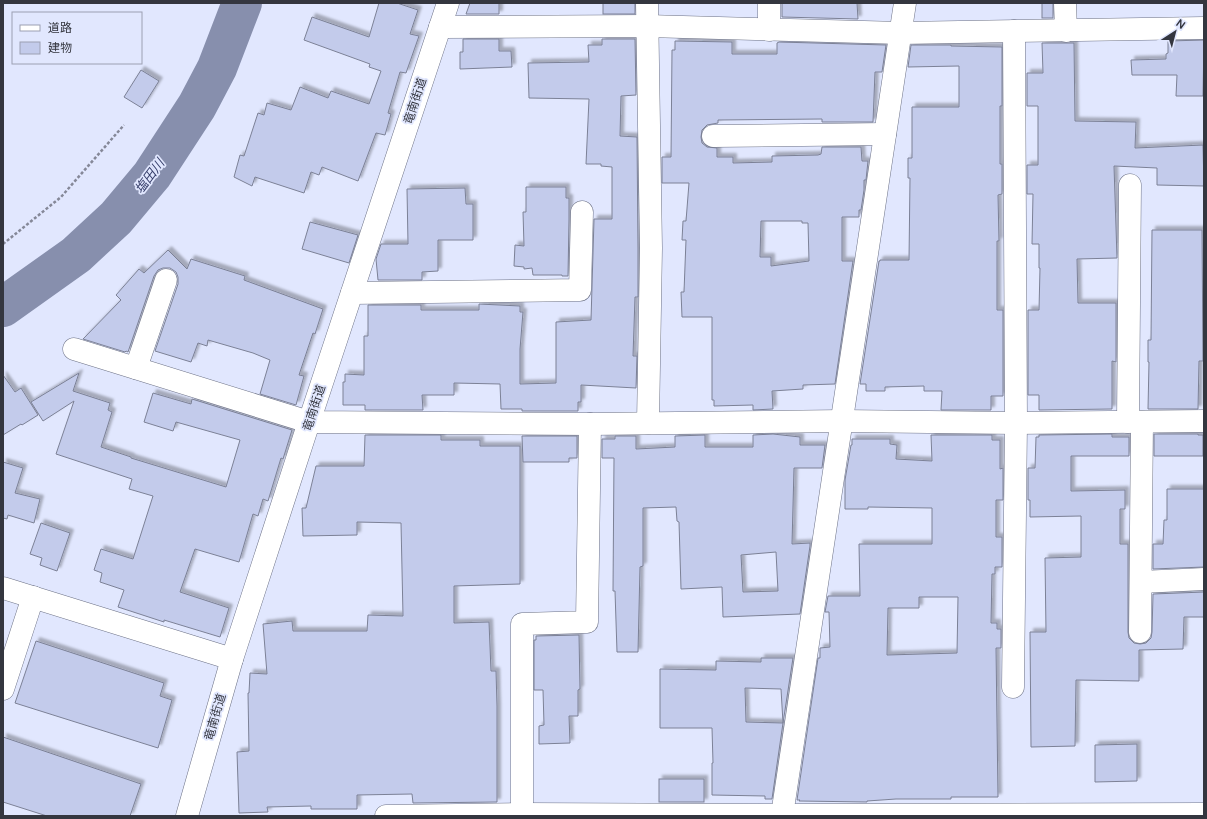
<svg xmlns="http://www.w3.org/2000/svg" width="1207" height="819" viewBox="0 0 1207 819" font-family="'DM Sans','Noto Sans JP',sans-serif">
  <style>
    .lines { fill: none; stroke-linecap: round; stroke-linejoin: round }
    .river { stroke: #878fad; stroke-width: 40 }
    .building { fill: #c3cbeb; stroke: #7c8196; fill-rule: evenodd; filter: url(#shadow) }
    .street-casing { stroke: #6d7286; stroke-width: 23 }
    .path { stroke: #858898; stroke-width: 2.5; stroke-dasharray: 3 2; stroke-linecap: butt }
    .street { stroke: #fff; stroke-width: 22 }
    .labels { text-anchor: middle; stroke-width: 3.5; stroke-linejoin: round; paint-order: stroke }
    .street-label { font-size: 12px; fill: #34363f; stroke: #e1e7fe }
    .water-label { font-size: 13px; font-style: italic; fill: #373f6b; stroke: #e1e7fe }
  </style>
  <defs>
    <filter id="shadow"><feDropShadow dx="3.5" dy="-3.5" stdDeviation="1" flood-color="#0004"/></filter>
  </defs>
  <rect width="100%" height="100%" fill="#e1e7fe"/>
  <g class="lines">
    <polyline class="river" points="3,307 76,255 116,218 152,175 197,106 217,68 242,3"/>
  </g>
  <g class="building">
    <polygon points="379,3 397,3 418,10 410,34 419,36 406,73 400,72 388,113 391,114 385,135 376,133 358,181 322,167 319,175 311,172 304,193 255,177 252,186 234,177 240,155 244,156 258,113 264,115 267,103 291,110 300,87 328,98 331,91 369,104 381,71 369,67 370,64 304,40 312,17 369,37"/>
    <polygon points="470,3 499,3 499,14 466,14"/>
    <rect x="603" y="3" width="32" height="11"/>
    <polygon points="782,3 857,3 858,19 782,17"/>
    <rect x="1042" y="3" width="11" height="15"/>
    <polygon points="463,39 499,39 499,51 511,51 512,67 460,69 460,52 463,52"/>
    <polygon points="602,39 635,39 636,95 621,96 620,136 637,137 638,248 638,297 635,297 633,356 637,356 636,388 581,385 581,402 578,402 578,411 522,411 522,409 501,409 500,384 454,383 454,395 422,395 423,410 365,410 365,405 343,405 343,382 345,382 345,374 364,375 364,336 368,336 368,305 421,305 421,310 479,310 479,304 520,306 520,312 523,312 520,349 520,384 556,383 556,322 591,320 594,219 612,219 612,167 601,166 601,164 586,164 589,99 529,98 528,63 589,62 588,45 602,45"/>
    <polygon points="1204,40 1203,96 1176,96 1177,75 1132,75 1131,60 1166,59 1166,54 1168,53 1168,41"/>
    <path d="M675,41l57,1v12h45v-11l2,-1 107,3 -4,27h-7l-2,50h-51v-3l-104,1v3l-11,2 -5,5 -1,7 1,6 5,4 10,1v9h16v6l39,-1v-6l46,-1 3,-1 1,-7h39l1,14h6l-2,19h-2v10l-3,20h-2v7h-17v44h11l-18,123 -32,1v4l-31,2 1,18 -20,1v-5l-39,1v-6h-2v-83h-30l-1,-25h3l2,-52h-4l1,-19h3l3,-38h-27v-26h9l1,-107h3zM761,221h41v2h6l1,38 -38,5v-9h-11z"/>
    <polygon points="1042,43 1074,43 1075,121 1136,122 1135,148 1203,145 1203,146 1204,186 1157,185 1157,168 1114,166 1117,258 1077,259 1078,303 1116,303 1116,362 1112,361 1112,409 1039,410 1039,395 1028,395 1028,310 1039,310 1040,268 1039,268 1039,244 1032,244 1033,194 1027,194 1027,165 1038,165 1038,106 1027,106 1027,73 1043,73"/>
    <polygon points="911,45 951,45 951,46 1002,47 1002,106 1000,106 1000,164 1002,164 1002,194 998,195 999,241 997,241 997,310 1003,310 1003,396 991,396 991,410 941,410 942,391 924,391 924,386 885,387 885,391 866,391 866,384 860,384 879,261 880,261 880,260 909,260 910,178 908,178 908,158 912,158 912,107 959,107 959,66 908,67"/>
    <polygon points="141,70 159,81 142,108 124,97"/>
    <polygon points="526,187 566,187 566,198 569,198 569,220 568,276 562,276 562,275 533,275 532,268 524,269 524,267 514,266 515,245 524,246 523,212 526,212"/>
    <polygon points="465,188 466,204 473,204 473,240 438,240 438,271 422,272 422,280 378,280 376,259 381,244 408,244 407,189"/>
    <polygon points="310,222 358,235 349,263 302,249"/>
    <polygon points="1152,230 1202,230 1203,361 1199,361 1198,409 1148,409 1149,362 1148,362 1148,340 1151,340"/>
    <polygon points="168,250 187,269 191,259 245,276 244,280 323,309 315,334 313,333 299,375 304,376 296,405 260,394 270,360 253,353 208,340 207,346 198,343 191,362 155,351 178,284 178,277 176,272 170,268 163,268 158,270 154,276 128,352 126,351 125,352 83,339 121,300 116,295 139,269 144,273"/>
    <polygon points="79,373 73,391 110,403 108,410 112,412 101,447 131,457 131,458 226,487 240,440 176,422 173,431 144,422 153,393 191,404 192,399 292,430 283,459 281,458 268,501 263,499 258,516 253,514 239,562 195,549 180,592 229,608 220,637 164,620 164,622 118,607 124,590 100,582 102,573 94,570 101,549 133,559 153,496 129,489 132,479 56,454 74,401 43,421 31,402"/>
    <polygon points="3,375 15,392 21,388 38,415 22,425 21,424 3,435"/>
    <path d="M773,434l27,3v8h25l-3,23h-28l-2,76 18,-1v3l-10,68 -77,3 -1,-30 -41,2 -2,-67 -2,-1 -1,-14 -33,1v58l-3,1 -2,85h-21l-2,-61h-2l1,-133h-12v-19h13v-3h21v13l39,-2v-11l30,-1v12h48v-12zM776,552l2,39 -35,1 -2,-37z"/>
    <polygon points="1112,434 1112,437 1129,437 1129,456 1071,456 1071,491 1125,490 1125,509 1120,509 1120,544 1128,544 1128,632 1129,638 1134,643 1140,644 1146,643 1151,638 1152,632 1153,594 1204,592 1204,617 1184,617 1183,649 1139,650 1139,681 1076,680 1075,746 1031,747 1030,632 1046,632 1045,558 1081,557 1081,516 1030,517 1030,500 1028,500 1028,468 1035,468 1036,437 1039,437 1039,435"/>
    <polygon points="1154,434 1198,434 1198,435 1203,435 1203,456 1154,456"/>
    <polygon points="365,435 441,435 441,440 480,440 480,446 520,446 520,584 454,586 454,623 489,622 491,671 496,671 497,706 497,802 413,803 412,794 357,795 357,809 311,809 311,806 267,807 268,812 239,813 237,752 249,751 248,693 249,693 250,673 267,674 263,624 292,621 293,631 367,631 368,615 403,616 401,523 357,522 357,535 303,536 302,508 306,508 316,466 364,466"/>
    <path d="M931,435h61v5h8v29l3,-1v32h-7v37h6v30h-7v7h-3l-1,49h6v6h4v19h-5l2,149h-47v2h-55l-29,2v1l-68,-1 1,-1h-3l21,-142h2v-10l10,-1 -1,-35h-4l3,-16h32l-1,-52h73v-36l-64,-1v2h-23v-29l6,-35h1v-6h38v5l7,1 -1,14 36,2zM919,597h39l-1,56 -70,2 1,-47h31z"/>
    <polygon points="522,436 577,436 577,458 569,458 569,462 523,462"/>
    <polygon points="3,462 23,468 15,493 40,499 34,523 8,515 7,519 3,518"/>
    <polygon points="1167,489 1204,489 1204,567 1153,569 1153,544 1163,544 1164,520 1167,520"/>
    <polygon points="41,523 70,533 57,571 40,565 42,558 30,554"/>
    <polygon points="579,635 580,689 578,690 578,716 569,716 570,743 539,744 539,726 544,725 543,690 534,690 534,640 536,640 536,636"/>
    <polygon points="36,641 164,683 160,696 172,700 158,748 15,703"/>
    <polygon points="761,658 793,658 783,723 781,689 745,688 746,722 783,723 772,799 765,799 765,796 712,795 712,763 713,763 712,728 660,728 660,669 716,670 716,661 761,662"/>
    <polygon points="3,737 141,784 130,816 47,816 3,802"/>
    <polygon points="1137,744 1137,781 1095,782 1095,745"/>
    <rect x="659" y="779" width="45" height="23"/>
  </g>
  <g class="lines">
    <defs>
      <g id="street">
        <polyline points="647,3 651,248 648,423"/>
        <polyline points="1065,3 1066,31"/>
        <polyline points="440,27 647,26 901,33 1204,28"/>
        <polyline points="769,30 769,3"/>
        <polyline points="713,136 885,134"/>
        <polyline points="352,293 580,290 582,212"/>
        <polyline points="74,349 309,422 590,424 842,421 1016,423 1204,421"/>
        <polyline points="136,368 166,280"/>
        <polyline points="1128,422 1130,185"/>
        <polyline points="1141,582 1204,579"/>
        <polyline points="3,588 232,659"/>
        <polyline points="1140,632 1142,422"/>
        <polyline points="1013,687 1016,423 1014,31"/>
        <polyline points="3,689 33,597"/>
        <polyline points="522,814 522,624 587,622 590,424"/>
        <polyline points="782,815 905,3"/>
        <polyline points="187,816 232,659 309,422 448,3"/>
        <polyline points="386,816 522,814 782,815 1204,814"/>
      </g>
    </defs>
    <use href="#street" class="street-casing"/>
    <polyline class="path" points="3,244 61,197 124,125"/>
    <use href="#street" class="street"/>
  </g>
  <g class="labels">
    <g class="street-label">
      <text transform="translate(415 101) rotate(-72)" y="4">竜南街道</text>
      <text transform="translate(314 408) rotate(-72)" y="4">竜南街道</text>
      <text transform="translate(215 717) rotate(-74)" y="4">竜南街道</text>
    </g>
    <g class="water-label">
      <text transform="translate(149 176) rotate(-53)" y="5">塩田川</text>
    </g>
  </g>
  <rect width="1207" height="819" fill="none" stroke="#34363f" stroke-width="8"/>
  <rect x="12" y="12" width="130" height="52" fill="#e1e7fe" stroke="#9ca0b2"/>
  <rect x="20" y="25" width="20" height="6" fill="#ffffff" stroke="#9ca0b2"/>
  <text x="48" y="32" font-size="12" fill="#34363f">道路</text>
  <rect x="20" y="42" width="20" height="12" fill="#c3cbeb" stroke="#9ca0b2"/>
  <text x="48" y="52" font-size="12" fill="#34363f">建物</text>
  <g transform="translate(1175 32) rotate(36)" stroke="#e1e7fe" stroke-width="3" paint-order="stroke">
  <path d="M0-3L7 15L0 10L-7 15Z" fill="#34363f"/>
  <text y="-6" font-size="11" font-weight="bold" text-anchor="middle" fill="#34363f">N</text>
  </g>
</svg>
